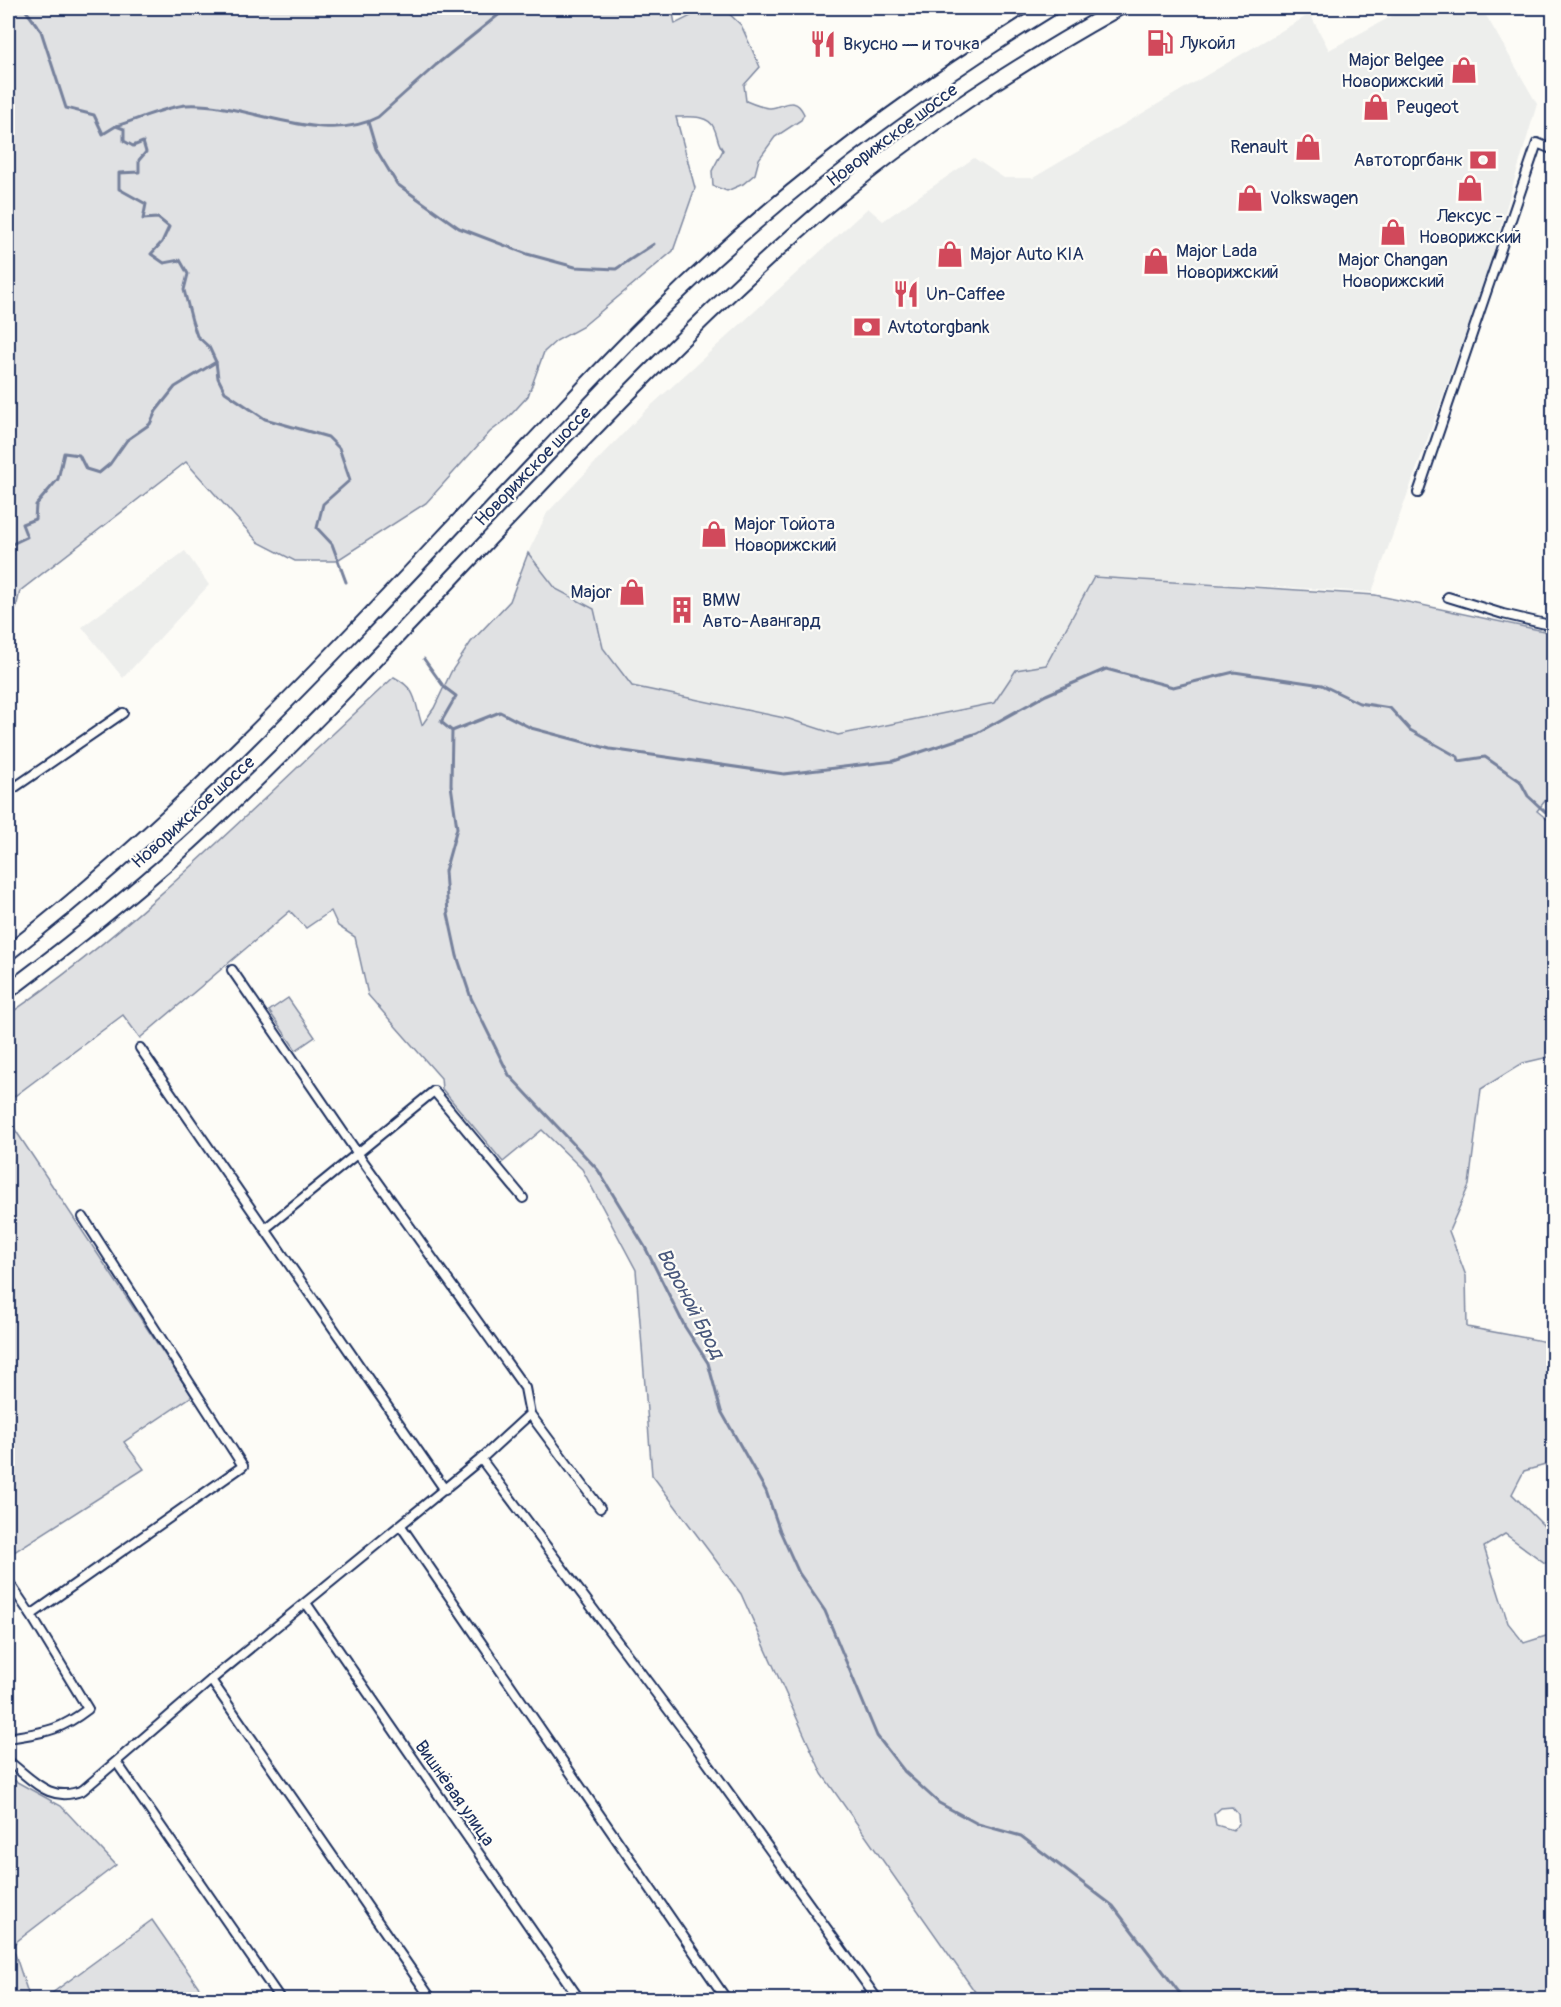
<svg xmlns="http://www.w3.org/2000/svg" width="1561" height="2007" viewBox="0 0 1561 2007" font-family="Pangolin,sans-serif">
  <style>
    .built { fill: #edeeec }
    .green { fill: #e0e1e3; stroke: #7e88a0; stroke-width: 1.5; fill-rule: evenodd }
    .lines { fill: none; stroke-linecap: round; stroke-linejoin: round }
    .stream { stroke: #76819c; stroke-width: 3 }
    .street-casing { stroke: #1b2f5e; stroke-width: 12 }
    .highway-casing { stroke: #1b2f5e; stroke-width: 18 }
    .street { stroke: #fdfcf7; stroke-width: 8 }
    .highway { stroke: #fdfcf7; stroke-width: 14 }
    .labels { text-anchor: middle; stroke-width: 4.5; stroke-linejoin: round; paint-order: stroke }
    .poi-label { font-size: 18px; fill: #1b2f5e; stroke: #fdfcf7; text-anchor: start }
    .street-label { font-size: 18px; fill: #1b2f5e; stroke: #fdfcf7 }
    .water-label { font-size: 20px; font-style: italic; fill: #49587d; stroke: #fdfcf7 }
  </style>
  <rect width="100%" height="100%" fill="#fdfcf7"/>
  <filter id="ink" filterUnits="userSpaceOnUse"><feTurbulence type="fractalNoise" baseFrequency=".0167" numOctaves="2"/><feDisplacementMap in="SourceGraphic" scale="12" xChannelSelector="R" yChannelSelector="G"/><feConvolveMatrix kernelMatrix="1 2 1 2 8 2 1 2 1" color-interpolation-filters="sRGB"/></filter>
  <g filter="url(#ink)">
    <g class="built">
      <polygon points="1407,8 1478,8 1487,17 1537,104 1484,283 1372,592 1094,577 1046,665 1016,670 994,703 838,735 789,719 632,686 603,648 594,609 556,589 528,553 547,513 643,413 868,208 883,221 974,158 1004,178 1033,178 1310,14 1329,50"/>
      <polygon points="185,551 209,585 123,678 82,627"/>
    </g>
    <g class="green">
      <path d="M8,8h664l3,16 16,-8 8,-8h24l18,17 19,42 -16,18 2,16c7,3 17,7 24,7 14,-1 25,-14 34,6l-3,6 -26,17 -16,22 -4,15 -12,10 -16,7 -14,-5 -1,-15 11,-21c-6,-7 -5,-14 -9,-22 -6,-14 -27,-11 -38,-11l19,71 -22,63 -91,76 -26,14 -12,11 -16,44 -21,23 -17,13 -64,71 -90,58h-41l-37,-19 -72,-80 -166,129 -12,50z"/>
      <path d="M528,553l28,36 38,20 9,39 29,38 157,33 49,16 156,-32 22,-33 30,-5 48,-88 281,18 178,38v158l-16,20 16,13v232l-30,7 -42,26 -12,96 -20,46 17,45 1,51 86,16v120l-29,8 -12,23 41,41v21l-8,7 -40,-29 -21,13 24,76 16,20 25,-8 4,-5v369h-573l-158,-225 -81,-180 -89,-119 -16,-205 -54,-101 -40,-39 -39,32 -61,-73 -1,-11 -73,-83 -13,-58 -17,-11 -7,-15 -25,17 -16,-17 -150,127 -17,-23 -115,86v-86c141,-97 260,-223 386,-338 24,13 20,24 28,48l12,-17 17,-36 20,-30 39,-41zM1232,1807l6,7 1,10 -6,6 -17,-5 -2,-11 7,-6z"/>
      <polygon points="288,998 315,1037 296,1050 269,1011"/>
      <polygon points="8,1119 192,1396 124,1442 144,1469 8,1556"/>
      <polygon points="8,1777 61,1806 116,1865 12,1945 30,1999 8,1999"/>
      <polygon points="152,1920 207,1999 44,1999"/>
    </g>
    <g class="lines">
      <g class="stream">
        <polyline points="24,8 41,31 66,108 94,115 103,134 116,126 124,129 124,141 133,146 143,142 146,152 139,160 139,172 119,173 119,189 146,204 143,219 158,218 169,227 162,242 151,254 164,263 180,260 188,274 184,290 192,321 197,336 209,347 216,362 218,378 225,392 265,419 328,437 339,448 350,480 323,504 317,528 332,544 346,582"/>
        <polyline points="368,122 376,149 397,184 459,228 527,254 575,267 616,269 654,244"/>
        <path d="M116,126c20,-6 51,-20 71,-21 60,-3 135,42 191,12l58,-52 71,-57"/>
        <polyline points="8,546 27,537 22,524 35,519 36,505 58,479 64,453 79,455 86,469 99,473 110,464 127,440 150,424 156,411 175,387 216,362"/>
        <polyline points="424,659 444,687 456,696 441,722 452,731 451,785 457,828 445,871 448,914 457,956 471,998 509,1075 598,1170 645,1247 685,1327 708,1363 721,1411 766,1491 780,1531 799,1573 825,1611 877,1736 905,1772 939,1803 978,1824 1021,1836 1113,1906 1185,2000"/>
        <polyline points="452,731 500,712 531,728 610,749 784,774 894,761 977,733 1046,695 1106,669 1173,687 1234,672 1322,685 1359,703 1390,708 1410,730 1458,757 1459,761 1485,757 1520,781 1528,796 1554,820"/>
      </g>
      <defs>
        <g id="street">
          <polyline points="1418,493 1537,143 1554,150"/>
          <polyline points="1448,597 1503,614 1554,626"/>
          <polyline points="8,792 123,713"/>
          <polyline points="140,1048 445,1490"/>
          <polyline points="266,1228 434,1091 523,1198"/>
          <polyline points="530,1414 600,1508"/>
          <polyline points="481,1459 688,1736 878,2000"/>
          <polyline points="401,1526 727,2000"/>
          <polyline points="8,1581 31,1615"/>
          <polyline points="306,1603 580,2000"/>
          <polyline points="211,1680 432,2000"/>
          <path d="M8,1738c36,-6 50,-6 80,-29l-57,-94 212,-149 -160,-249"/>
          <path d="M8,1761c25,19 42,43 75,29l128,-110 270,-221 49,-45 -5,-26 -167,-234 -126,-184"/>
          <polyline points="117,1763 281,2000"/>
        </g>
        <g id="highway">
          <path d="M8,953c192,-149 356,-332 523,-509 39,-41 77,-83 118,-123 120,-120 257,-224 402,-313"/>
          <path d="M8,991c69,-52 138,-107 201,-166 213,-200 397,-430 619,-620 89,-76 189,-140 291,-197"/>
        </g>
      </defs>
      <use href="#street" class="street-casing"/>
      <use href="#highway" class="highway-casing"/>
      <use href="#street" class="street"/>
      <use href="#highway" class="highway"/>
    </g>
  </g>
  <defs>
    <symbol id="fuel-bare" viewBox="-9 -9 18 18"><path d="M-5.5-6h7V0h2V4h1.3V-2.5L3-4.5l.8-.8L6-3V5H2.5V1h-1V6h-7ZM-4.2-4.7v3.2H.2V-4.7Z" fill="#d1495b" stroke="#fdfcf7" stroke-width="2.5" paint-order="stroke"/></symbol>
    <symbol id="restaurant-bare" viewBox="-9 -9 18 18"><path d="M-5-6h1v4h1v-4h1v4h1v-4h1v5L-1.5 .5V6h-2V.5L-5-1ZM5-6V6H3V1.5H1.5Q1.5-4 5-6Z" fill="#d1495b" stroke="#fdfcf7" stroke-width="2.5" paint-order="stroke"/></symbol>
    <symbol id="shop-bare" viewBox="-9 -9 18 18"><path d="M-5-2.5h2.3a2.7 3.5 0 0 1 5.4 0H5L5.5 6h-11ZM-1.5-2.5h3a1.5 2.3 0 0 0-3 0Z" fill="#d1495b" stroke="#fdfcf7" stroke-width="2.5" paint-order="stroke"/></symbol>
    <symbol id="bank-bare" viewBox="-9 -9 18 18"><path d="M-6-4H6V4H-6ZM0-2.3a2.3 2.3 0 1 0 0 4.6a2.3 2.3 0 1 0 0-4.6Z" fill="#d1495b" stroke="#fdfcf7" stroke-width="2.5" paint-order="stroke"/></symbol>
    <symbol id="building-bare" viewBox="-9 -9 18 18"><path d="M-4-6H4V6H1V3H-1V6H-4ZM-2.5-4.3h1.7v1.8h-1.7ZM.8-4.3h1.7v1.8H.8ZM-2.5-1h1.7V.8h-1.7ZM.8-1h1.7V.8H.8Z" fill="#d1495b" stroke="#fdfcf7" stroke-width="2.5" paint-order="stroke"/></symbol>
  </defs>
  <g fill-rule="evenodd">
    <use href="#fuel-bare" x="1141" y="24" width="38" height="38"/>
    <use href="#restaurant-bare" x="804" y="25" width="38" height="38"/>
    <use href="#shop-bare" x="1445" y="51" width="38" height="38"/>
    <use href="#shop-bare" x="1357" y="88" width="38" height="38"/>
    <use href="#shop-bare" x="1289" y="128" width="38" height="38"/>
    <use href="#bank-bare" x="1464" y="141" width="38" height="38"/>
    <use href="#shop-bare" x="1451" y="169" width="38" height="38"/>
    <use href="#shop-bare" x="1231" y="179" width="38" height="38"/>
    <use href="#shop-bare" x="1374" y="213" width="38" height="38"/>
    <use href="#shop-bare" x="931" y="235" width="38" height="38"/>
    <use href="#shop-bare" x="1137" y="242" width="38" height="38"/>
    <use href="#restaurant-bare" x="887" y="275" width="38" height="38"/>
    <use href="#bank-bare" x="848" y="308" width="38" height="38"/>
    <use href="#shop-bare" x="695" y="515" width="38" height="38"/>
    <use href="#shop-bare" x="613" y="573" width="38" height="38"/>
    <use href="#building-bare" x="663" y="591" width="38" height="38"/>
  </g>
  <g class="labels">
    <g class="poi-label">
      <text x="1180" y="49">Лукойл</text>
      <text x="843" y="50">Вкусно — и точка</text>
      <text x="1444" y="66" text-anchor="end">Major Belgee<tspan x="1444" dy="21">Новорижский</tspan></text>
      <text x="1396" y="113">Peugeot</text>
      <text x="1288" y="153" text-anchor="end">Renault</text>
      <text x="1463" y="166" text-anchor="end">Автоторгбанк</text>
      <text x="1270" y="204">Volkswagen</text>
      <text x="1470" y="222" text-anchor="middle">Лексус -<tspan x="1470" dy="21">Новорижский</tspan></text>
      <text x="1176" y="257">Major Lada<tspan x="1176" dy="21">Новорижский</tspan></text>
      <text x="970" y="260">Major Auto KIA</text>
      <text x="1393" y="266" text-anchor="middle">Major Changan<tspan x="1393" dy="21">Новорижский</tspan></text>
      <text x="926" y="300">Un-Caffee</text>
      <text x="887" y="333">Avtotorgbank</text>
      <text x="734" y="530">Major Тойота<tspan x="734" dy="21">Новорижский</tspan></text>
      <text x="612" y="598" text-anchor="end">Major</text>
      <text x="702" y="606">BMW<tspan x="702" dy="21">Авто-Авангард</tspan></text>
    </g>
    <g class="street-label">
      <text transform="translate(892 135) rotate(-37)" y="6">Новорижское шоссе</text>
      <text transform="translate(533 466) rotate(-46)" y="6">Новорижское шоссе</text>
      <text transform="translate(193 812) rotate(-42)" y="6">Новорижское шоссе</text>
      <text transform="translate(455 1793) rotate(55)" y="6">Вишнёвая улица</text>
    </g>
    <g class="water-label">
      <text transform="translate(691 1303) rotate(62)" y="7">Вороной Брод</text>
    </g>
  </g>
  <rect width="1561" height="2007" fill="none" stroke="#fdfcf7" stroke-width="30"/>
  <rect x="15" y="15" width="1531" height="1977" fill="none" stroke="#1b2f5e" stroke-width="2" filter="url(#ink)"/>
</svg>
